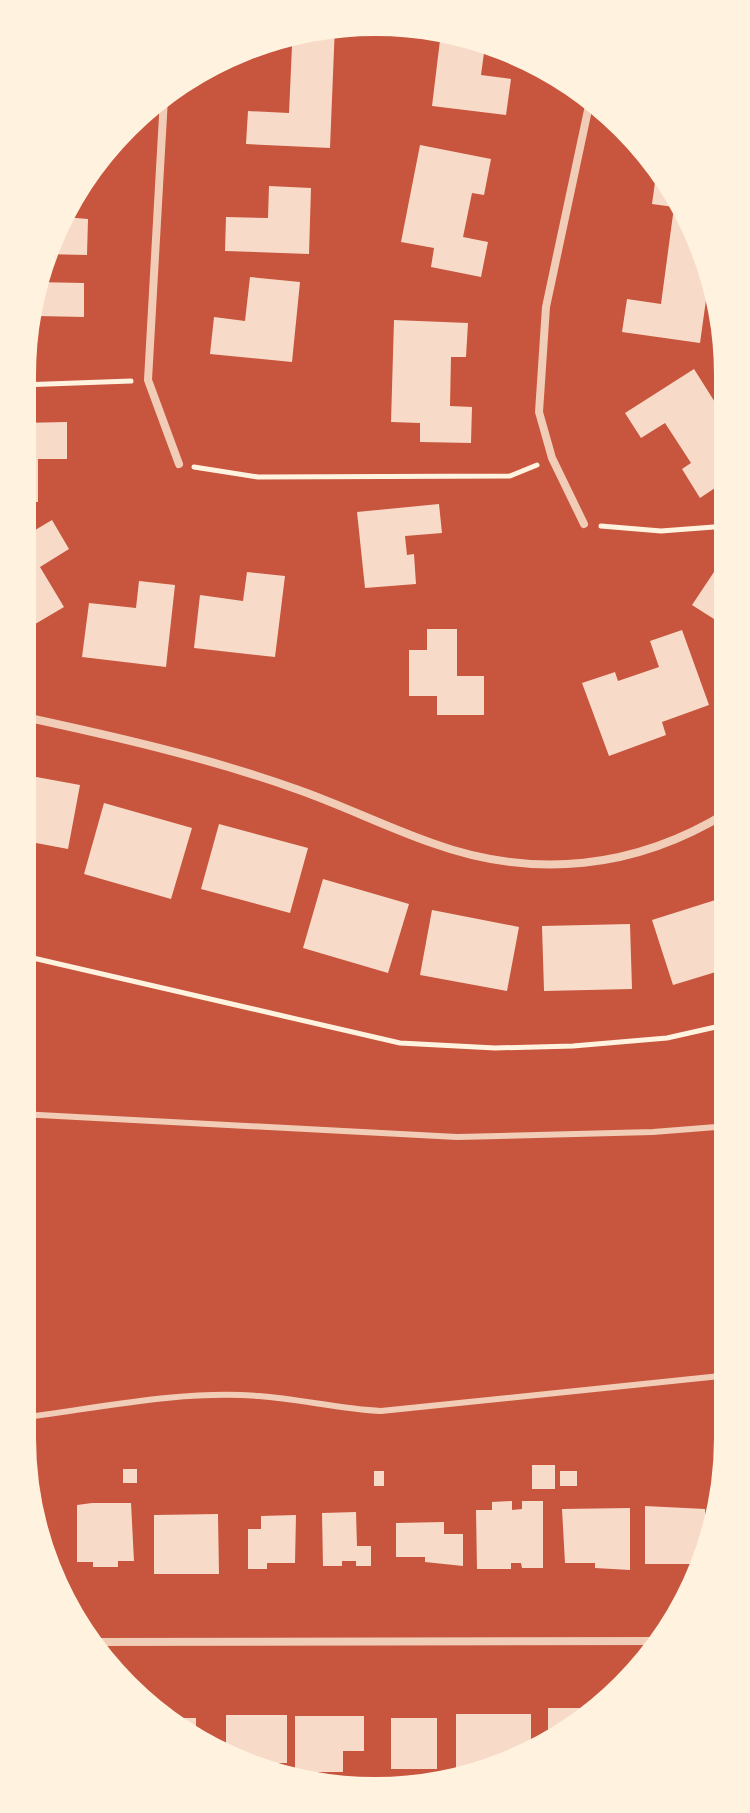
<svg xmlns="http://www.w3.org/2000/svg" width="750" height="1813" viewBox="0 0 750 1813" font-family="Karla,sans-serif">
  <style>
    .building { fill: #f7dbc8 }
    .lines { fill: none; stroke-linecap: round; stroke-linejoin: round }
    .path { stroke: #fff3e0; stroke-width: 5 }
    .service { stroke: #f1ccb7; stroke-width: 6 }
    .minor { stroke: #f1ccb7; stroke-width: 8 }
    .rim { fill: none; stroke: #fff3e0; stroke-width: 4 }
  </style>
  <rect width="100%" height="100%" fill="#c8553d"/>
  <g class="building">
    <polygon points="335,25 330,148 246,144 248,111 289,113 292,46 264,44"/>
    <polygon points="441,32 486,38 481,75 511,79 506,115 432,106"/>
    <polygon points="420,145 491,159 484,195 472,193 463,237 488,242 481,277 431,267 434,248 401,242"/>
    <polygon points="657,168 694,218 710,271 700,343 622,332 627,299 661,304 674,207 652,204"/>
    <polygon points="269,186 311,188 309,254 225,251 226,217 268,218"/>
    <polygon points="64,217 88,219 87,255 43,254"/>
    <polygon points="250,277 300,282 292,362 210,354 214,317 245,321"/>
    <polygon points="35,282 84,283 84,317 37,316 36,360 22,360"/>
    <polygon points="394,320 468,323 466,357 451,357 450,406 472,407 471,443 420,442 420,423 391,422"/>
    <polygon points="694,369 718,407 727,401 727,480 700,498 682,469 691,463 665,423 641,438 625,413"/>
    <polygon points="67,422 67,459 38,459 38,502 20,502 20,423"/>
    <polygon points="439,504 442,533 405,536 407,555 414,554 416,584 365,588 357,512"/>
    <polygon points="52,520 69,549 40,567 64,607 25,630 20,621 20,539"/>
    <polygon points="247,572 285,576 275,657 194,648 200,595 243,601"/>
    <polygon points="714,572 728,581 728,628 692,605"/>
    <polygon points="139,581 175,585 166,667 82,657 89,603 136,608"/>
    <polygon points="427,629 457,629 457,676 484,676 484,715 437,715 437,696 409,696 409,650 427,650"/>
    <polygon points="682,630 709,705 662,722 666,735 609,756 582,683 615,672 618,681 659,667 650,641"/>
    <polygon points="20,774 80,785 68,849 20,840"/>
    <polygon points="104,803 192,828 171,899 84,874"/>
    <polygon points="219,824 308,848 290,913 201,889"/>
    <polygon points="323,879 409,904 388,973 303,948"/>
    <polygon points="728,896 729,968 673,985 652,920"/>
    <polygon points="432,910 519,927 507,991 420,975"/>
    <polygon points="630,924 632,989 544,991 542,926"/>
    <rect x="532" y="1465" width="23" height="24"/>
    <rect x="123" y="1469" width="14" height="14"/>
    <rect x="374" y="1471" width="10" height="15"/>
    <rect x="560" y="1471" width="17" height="15"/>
    <polygon points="512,1501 512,1510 522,1509 522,1501 543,1501 543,1568 522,1568 521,1563 511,1563 511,1569 477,1569 476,1510 492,1510 492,1502"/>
    <polygon points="92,1503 131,1503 134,1561 118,1561 118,1567 93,1567 93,1562 77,1562 77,1505"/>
    <polygon points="645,1506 705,1509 705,1564 645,1564"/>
    <polygon points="630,1508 630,1570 595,1568 595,1563 565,1563 562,1509"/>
    <polygon points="356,1512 357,1546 371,1546 371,1566 356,1566 356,1561 342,1561 342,1566 323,1566 322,1513"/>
    <polygon points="218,1514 219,1574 154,1574 154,1515"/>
    <polygon points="296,1515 295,1563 267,1563 267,1569 248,1569 248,1529 261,1529 261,1516"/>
    <polygon points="444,1522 444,1534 463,1534 463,1566 425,1562 425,1557 396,1557 396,1523"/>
    <polygon points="548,1708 595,1708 548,1747"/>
    <polygon points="456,1714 531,1714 531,1753 484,1771 456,1771"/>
    <polygon points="226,1715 287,1715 287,1763 249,1763 226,1755"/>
    <polygon points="295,1716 364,1716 364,1751 343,1751 343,1772 295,1772"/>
    <polygon points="164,1718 196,1718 196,1744"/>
    <rect x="391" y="1718" width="46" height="51"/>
  </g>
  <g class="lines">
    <g class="path">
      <polyline points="20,385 131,381"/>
      <polyline points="194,467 258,477 510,476 537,465"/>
      <polyline points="601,526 661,531 727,526"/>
      <polyline points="20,955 400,1043 495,1048 573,1046 667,1038 729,1024"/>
    </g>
    <g class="service">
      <polyline points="20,1114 457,1137 653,1132 729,1126"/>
      <path d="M20,1418c79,-10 159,-28 239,-22 41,3 81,13 122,15l349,-36"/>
    </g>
    <g class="minor">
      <polyline points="164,98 148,380 179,464"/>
      <polyline points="584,524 552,458 539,412 546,307 591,96"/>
      <path d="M20,716c93,20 186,41 276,73 46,16 90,38 136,54 102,37 204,26 296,-31"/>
      <polyline points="90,1642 663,1641"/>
    </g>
  </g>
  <path d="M0 0H750V1813H0ZM375 34H375A341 341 0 0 1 716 375V1438A341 341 0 0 1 375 1779H375A341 341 0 0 1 34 1438V375A341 341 0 0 1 375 34Z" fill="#fff3e0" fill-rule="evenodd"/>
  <path class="rim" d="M375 34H375A341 341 0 0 1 716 375V1438A341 341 0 0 1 375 1779H375A341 341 0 0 1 34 1438V375A341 341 0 0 1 375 34Z"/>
</svg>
